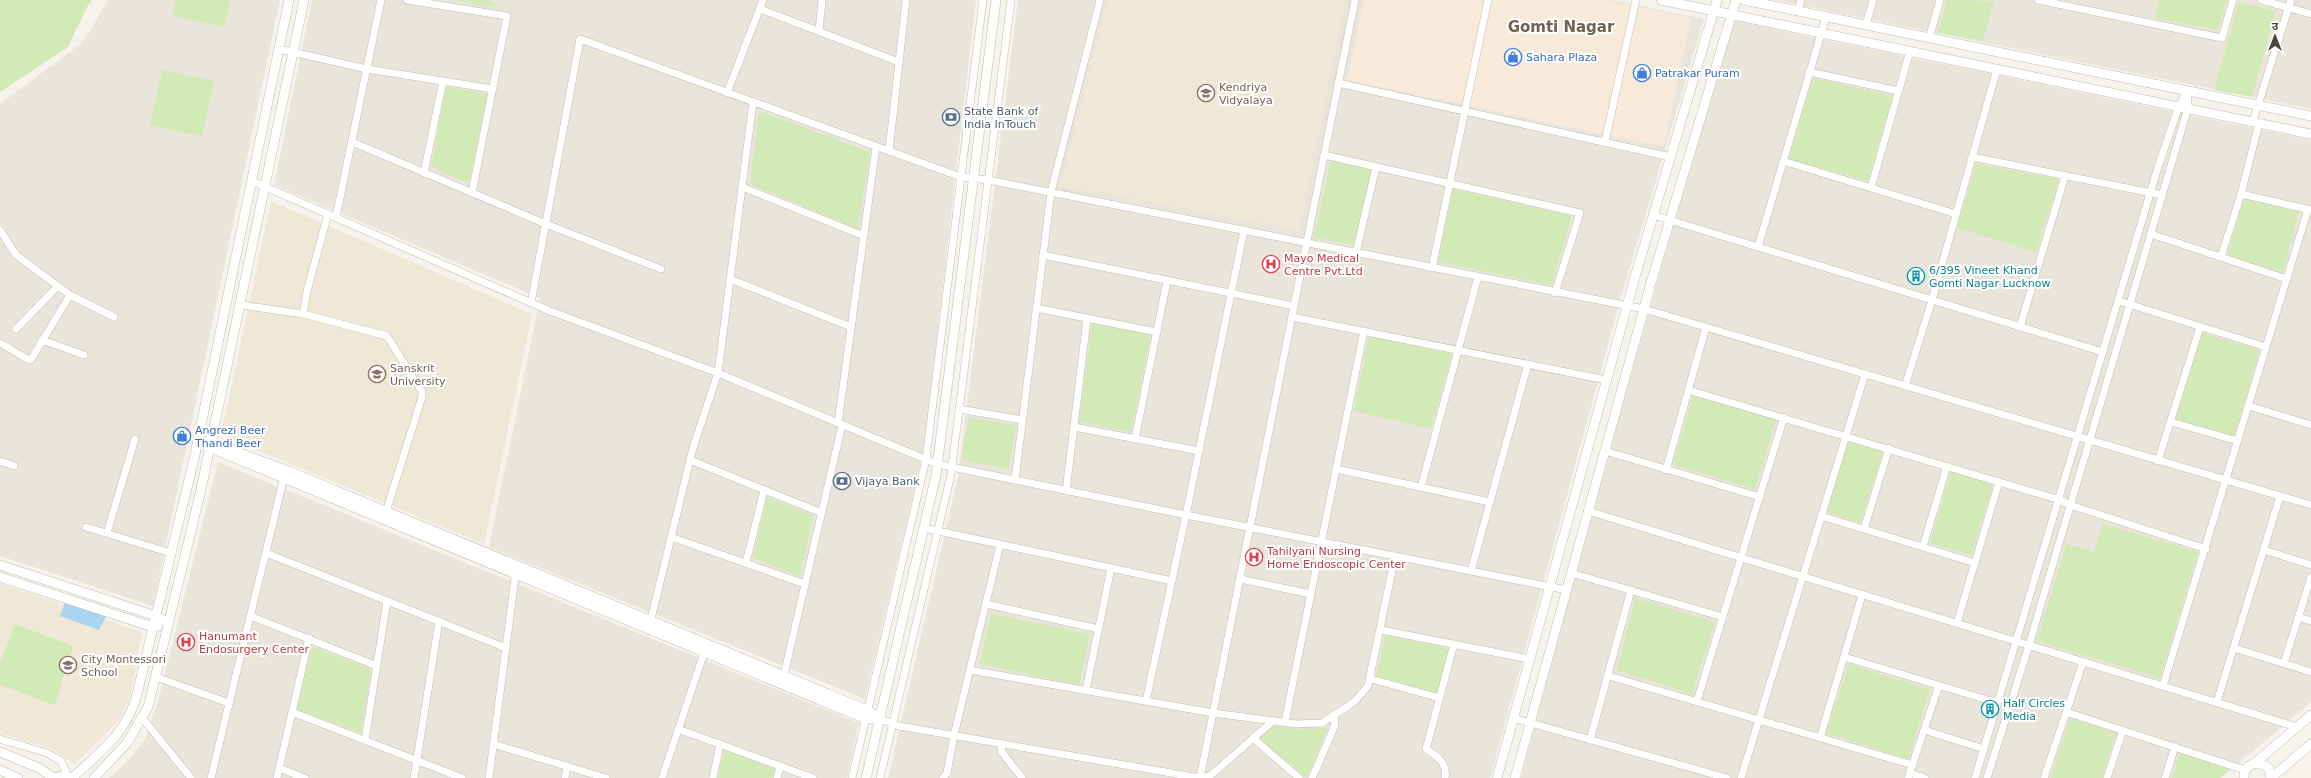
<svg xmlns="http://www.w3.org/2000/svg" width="2311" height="778" viewBox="0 0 2311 778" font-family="'DejaVu Sans','Noto Sans Devanagari',sans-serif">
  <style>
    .residential { fill: #eae5da }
    .commercial { fill: #f7ead8 }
    .education { fill: #efe8d6 }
    .green { fill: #d2eab5 }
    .water { fill: #a9d4f2 }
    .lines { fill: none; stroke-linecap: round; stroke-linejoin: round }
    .minor-casing { stroke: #c2bbae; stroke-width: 8 }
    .tertiary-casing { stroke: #c2bbae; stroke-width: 10 }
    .minor { stroke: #fff; stroke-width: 7 }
    .tertiary { stroke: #fff; stroke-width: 9 }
    .labels { text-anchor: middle; stroke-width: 4; stroke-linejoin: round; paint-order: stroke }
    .shop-label { font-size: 11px; fill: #366cbe; stroke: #fff; text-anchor: start }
    .education-label { font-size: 11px; fill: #785e54; stroke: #fff; text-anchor: start }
    .service-label { font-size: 11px; fill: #4e5e75; stroke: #fff; text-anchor: start }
    .health-label { font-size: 11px; fill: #be3a42; stroke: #fff; text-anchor: start }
    .culture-label { font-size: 11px; fill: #0d838f; stroke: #fff; text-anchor: start }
    .district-label { font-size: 15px; font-weight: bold; fill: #6e6250; stroke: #fff }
  </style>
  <rect width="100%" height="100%" fill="#f6f3ec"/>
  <g class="residential">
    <polygon points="108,0 280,0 153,606 0,556 0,104 83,42"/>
    <polygon points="312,0 976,0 924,448 865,699 489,547 540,298 274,185"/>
    <polygon points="1018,0 1613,0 1704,19 1621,297 1490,778 888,778 958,477"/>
    <polygon points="1774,0 2311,0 2311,109"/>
    <polygon points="1735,21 2311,140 2311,702 2221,778 1521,778 1590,520 1668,244"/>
    <polygon points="218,462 859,723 847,778 109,778 125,764 145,739 157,705"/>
  </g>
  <polygon class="commercial" points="1364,0 1604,0 1691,18 1664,147 1347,80"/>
  <g class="education">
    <polygon points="1107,0 1346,0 1300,230 1061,186"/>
    <polygon points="271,201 532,314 484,544 221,435"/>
    <polygon points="0,583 142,632 130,697 119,720 75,764 50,748 0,734"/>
  </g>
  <g class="green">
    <polygon points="0,0 92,0 87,7 68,47 0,92"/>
    <polygon points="176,0 230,0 224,27 173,16"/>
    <polygon points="453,0 489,0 500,8"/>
    <polygon points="1947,0 1994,1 1983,41 1937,33"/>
    <polygon points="2160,0 2227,0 2218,30 2155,18"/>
    <polygon points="2239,2 2276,11 2252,97 2214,90"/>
    <polygon points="162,70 214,81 202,136 150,125"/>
    <polygon points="1813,78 1893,96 1868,181 1788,159"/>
    <polygon points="446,87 488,94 469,183 431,167"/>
    <polygon points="759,111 870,152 858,229 750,184"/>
    <polygon points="1331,161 1374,170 1357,246 1314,237"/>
    <polygon points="1976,164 2059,179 2036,252 1957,228"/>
    <polygon points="1453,189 1572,216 1552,285 1438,262"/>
    <polygon points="2244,199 2299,211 2283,272 2227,255"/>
    <polygon points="1092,323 1151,334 1131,432 1079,422"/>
    <polygon points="2202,333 2260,350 2234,436 2176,419"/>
    <polygon points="1369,336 1452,354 1431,429 1354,411"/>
    <polygon points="1693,396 1776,420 1755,489 1673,465"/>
    <polygon points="969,417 1016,425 1008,469 961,460"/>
    <polygon points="1848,441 1883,452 1860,523 1826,512"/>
    <polygon points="1951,471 1993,484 1971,555 1930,543"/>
    <polygon points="767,497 813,516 800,576 753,558"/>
    <polygon points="2103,524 2198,552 2160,678 2037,641 2066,544 2094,552"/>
    <polygon points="1635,598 1715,622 1692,694 1617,670"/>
    <polygon points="991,614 1090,634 1079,685 980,664"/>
    <polygon points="15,624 73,646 55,705 0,685 0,664"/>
    <polygon points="1385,635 1450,649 1437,693 1376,676"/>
    <polygon points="312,647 371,669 361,733 297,709"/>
    <polygon points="1849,664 1930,690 1908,759 1826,733"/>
    <polygon points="2070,718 2116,733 2102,778 2051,778"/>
    <polygon points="1273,726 1298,729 1328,728 1307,778 1258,738"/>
    <polygon points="724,749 774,768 772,778 718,778"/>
    <polygon points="2180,753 2230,769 2220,778 2172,778"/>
  </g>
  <polygon class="water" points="65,602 106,616 99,630 60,616"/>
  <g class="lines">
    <defs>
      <g id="minor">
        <polyline points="407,0 507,16 472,193"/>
        <polyline points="2038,0 2222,38 2233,0"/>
        <polyline points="2261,0 2311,14"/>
        <polyline points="760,9 899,62"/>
        <polyline points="1798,11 1801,0"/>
        <polyline points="1866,25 1873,0"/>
        <polyline points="819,31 822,0"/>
        <polyline points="1929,38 1940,0"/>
        <polyline points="279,49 367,69 493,89"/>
        <polyline points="1809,72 1899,91"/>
        <polyline points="1338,83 1671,157"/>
        <polyline points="727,93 763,0"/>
        <polyline points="2253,121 2291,0"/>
        <polyline points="352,142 546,224 661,269"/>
        <polyline points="1605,142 1636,0"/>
        <polyline points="889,151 906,0"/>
        <polyline points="1324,155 1580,213 1555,293"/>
        <polyline points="1972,157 2162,195"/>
        <polyline points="1783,161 1956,214"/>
        <polyline points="424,173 443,81"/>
        <polyline points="252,181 550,311 718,373 937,464 1186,515 1567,590"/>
        <polyline points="742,187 864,236"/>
        <polyline points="1871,188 1910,51"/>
        <polyline points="2241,194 2311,210"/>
        <polyline points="1653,215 2103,352"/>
        <polyline points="336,217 381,0"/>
        <polyline points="0,230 16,255 70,295 114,317"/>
        <polyline points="2151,234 2287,279"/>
        <polyline points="1758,247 1826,17"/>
        <polyline points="1356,253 1376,167"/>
        <polyline points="1043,255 1294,306"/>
        <polyline points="2221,257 2241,194 2259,123"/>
        <polyline points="1432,268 1488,0"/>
        <polyline points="730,279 851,327"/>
        <polyline points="2119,301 2266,347"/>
        <polyline points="531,303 580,39 961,177 988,180 1644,309 2311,505"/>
        <polyline points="241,305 303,314 387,336 422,392 422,397 386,512"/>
        <polyline points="1036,308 1157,332"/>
        <polyline points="303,314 307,291 328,214"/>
        <polyline points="1292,317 1606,380"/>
        <polyline points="2020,327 2065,176"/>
        <polyline points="16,329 58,286"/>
        <polyline points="42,340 84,355"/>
        <polyline points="0,343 29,360 32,358 70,295"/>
        <polyline points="1905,386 1932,300 1997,69"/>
        <polyline points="1688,390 2060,500 2070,505 2206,549"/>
        <polyline points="2249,406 2311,425"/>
        <polyline points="959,409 1022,420"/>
        <polyline points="2171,422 2238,441"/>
        <polyline points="838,423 876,147"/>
        <polyline points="1074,427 1199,451"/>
        <polyline points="1135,439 1167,281"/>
        <polyline points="1605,451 1760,497"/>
        <polyline points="690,460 822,513"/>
        <polyline points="0,461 14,466"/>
        <polyline points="2158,461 2200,327"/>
        <polyline points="1336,469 1490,502"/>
        <polyline points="1666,470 1706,327"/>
        <polyline points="1015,480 1051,192 1100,0"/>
        <polyline points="1421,487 1478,277"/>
        <polyline points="1066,491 1087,319"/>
        <polyline points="1588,511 2297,727"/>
        <polyline points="1821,516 1975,563"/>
        <polyline points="86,527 171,553"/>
        <polyline points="924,528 1172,581"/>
        <polyline points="1864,529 1889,448"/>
        <polyline points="107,533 135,439"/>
        <polyline points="671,537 805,584"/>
        <polyline points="1923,547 1947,466"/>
        <polyline points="2264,550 2311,565"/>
        <polyline points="266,553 506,648"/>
        <polyline points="746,563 764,490"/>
        <polyline points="1471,571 1528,364"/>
        <polyline points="1571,573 1723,617"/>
        <polyline points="1240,579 1311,594"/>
        <polyline points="986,604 1099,629"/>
        <polyline points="250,616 377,666"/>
        <polyline points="2298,617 2311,621"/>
        <polyline points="651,619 693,448 718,373 753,102"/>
        <polyline points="1957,623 1999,482"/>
        <polyline points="1381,630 1529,659"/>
        <polyline points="2234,648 2311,672"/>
        <polyline points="1844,657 1998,703"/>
        <polyline points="2284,663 2311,577"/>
        <polyline points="970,670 1213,713 1296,724 1322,723 1354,702 1368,686 1395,556"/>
        <polyline points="784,675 842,425"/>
        <polyline points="1609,676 1913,765"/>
        <polyline points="156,677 229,703"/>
        <polyline points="1371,679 1440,698"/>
        <polyline points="2163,686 2308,209"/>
        <polyline points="1086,690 1111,568"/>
        <polyline points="1146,701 1186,515 1244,230"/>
        <polyline points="1697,701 1784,417"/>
        <polyline points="2217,702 2280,496"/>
        <polyline points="292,712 462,778"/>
        <polyline points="2066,712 2245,770"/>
        <polyline points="1513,718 1727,778"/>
        <polyline points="143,719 191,778"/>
        <polyline points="880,719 899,726 1200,778 1210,776 1273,721"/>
        <polyline points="1285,722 1364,331"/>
        <polyline points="678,729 813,778"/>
        <polyline points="1924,730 1984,749"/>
        <polyline points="1253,738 1299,778"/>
        <polyline points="1820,738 1862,595"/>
        <polyline points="0,739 47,753 61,761 68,776"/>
        <polyline points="365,740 387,601"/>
        <polyline points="1590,740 1631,590"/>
        <polyline points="1002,743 1001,751 1022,778"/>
        <polyline points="493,744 606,778"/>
        <polyline points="279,768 305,778"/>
        <polyline points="1910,773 1925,778"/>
        <polyline points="211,778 285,473"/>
        <polyline points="277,778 309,638"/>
        <polyline points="414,778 439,621"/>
        <polyline points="489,778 516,570"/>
        <polyline points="565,778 567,766"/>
        <polyline points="662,778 706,647"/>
        <polyline points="713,778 720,744"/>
        <polyline points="777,778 780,766"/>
        <polyline points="852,778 926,459 983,0"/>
        <polyline points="880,778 951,474 1011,0"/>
        <polyline points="943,778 947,773 954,735 1000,545"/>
        <polyline points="1200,778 1355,0"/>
        <polyline points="1312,778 1335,725 1334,717"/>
        <path d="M1445,778c3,-14 -8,-22 -19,-29l28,-105"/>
        <polyline points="1741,778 1865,374"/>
        <polyline points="1908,778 1939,685"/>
        <polyline points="1975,778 2158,167 2179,106 2187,91"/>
        <polyline points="1987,778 2029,645 2188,108 2187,92"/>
        <polyline points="2044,778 2083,662"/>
        <polyline points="2107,778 2123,730"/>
        <polyline points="2165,778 2175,747"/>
      </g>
      <g id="tertiary">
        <polyline points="1661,0 2311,134"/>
        <polyline points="1744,0 2311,116"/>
        <polyline points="207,441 286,470 867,710 880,719"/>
        <polyline points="206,446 866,719 880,719"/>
        <polyline points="0,565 156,616 169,623"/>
        <polyline points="0,577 153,627 158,626"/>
        <polyline points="0,752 39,768 54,778"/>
        <polyline points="2255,763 2311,715"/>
        <polyline points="0,770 18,778"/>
        <polyline points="54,778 61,776 72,778"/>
        <path d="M72,778c28,-26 52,-42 64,-80l58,-239 95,-459"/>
        <polyline points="94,778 127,743 148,707 200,494 304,0"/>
        <polyline points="866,778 936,475 996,0"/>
        <polyline points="1497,778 1635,277 1717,0"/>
        <polyline points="1515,778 1651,283 1736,0"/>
        <path d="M2244,778c0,-10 6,-15 16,-15l9,5 2,10"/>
        <polyline points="2271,778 2311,744"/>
      </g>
    </defs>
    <use href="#minor" class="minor-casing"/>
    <use href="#tertiary" class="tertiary-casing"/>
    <use href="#minor" class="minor"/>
    <use href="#tertiary" class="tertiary"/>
  </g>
  <defs>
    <symbol id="shop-ring" viewBox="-11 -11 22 22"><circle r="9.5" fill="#fff" stroke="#3f7fe0" stroke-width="1.5"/><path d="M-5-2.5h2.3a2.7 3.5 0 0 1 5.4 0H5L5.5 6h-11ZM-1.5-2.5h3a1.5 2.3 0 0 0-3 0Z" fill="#3f7fe0"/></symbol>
    <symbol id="school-ring" viewBox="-11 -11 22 22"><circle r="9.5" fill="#fff" stroke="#8d6e63" stroke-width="1.5"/><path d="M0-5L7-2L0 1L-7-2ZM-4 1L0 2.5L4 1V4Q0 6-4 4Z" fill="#8d6e63"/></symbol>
    <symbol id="bank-ring" viewBox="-11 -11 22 22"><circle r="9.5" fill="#fff" stroke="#5c6f8a" stroke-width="1.5"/><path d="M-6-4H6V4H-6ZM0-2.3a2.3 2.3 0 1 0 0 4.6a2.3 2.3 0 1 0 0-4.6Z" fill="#5c6f8a"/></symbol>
    <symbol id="hospital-ring" viewBox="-11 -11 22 22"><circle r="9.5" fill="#fff" stroke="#e0444e" stroke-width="1.5"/><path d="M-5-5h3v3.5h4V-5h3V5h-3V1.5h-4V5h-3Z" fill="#e0444e"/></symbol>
    <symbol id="building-ring" viewBox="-11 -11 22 22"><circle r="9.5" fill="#fff" stroke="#0f9aa8" stroke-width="1.5"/><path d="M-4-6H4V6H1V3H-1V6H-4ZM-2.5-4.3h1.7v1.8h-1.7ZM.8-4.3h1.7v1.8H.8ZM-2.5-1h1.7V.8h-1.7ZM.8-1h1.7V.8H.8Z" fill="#0f9aa8"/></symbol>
  </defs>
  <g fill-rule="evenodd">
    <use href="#shop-ring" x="1503" y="47" width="20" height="20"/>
    <use href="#shop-ring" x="1632" y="63" width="20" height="20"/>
    <use href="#school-ring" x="1196" y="83" width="20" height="20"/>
    <use href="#bank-ring" x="941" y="107" width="20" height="20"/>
    <use href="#hospital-ring" x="1261" y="254" width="20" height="20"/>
    <use href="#building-ring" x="1906" y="266" width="20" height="20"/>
    <use href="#school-ring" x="367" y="364" width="20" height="20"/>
    <use href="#shop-ring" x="172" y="426" width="20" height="20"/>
    <use href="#bank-ring" x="832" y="471" width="20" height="20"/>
    <use href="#hospital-ring" x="1244" y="547" width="20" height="20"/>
    <use href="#hospital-ring" x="176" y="632" width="20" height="20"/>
    <use href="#school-ring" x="58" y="655" width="20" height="20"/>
    <use href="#building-ring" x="1980" y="699" width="20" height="20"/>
  </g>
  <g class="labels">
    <g class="shop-label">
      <text x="1526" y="61">Sahara Plaza</text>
      <text x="1655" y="77">Patrakar Puram</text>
      <text x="195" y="434">Angrezi Beer<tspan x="195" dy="13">Thandi Beer</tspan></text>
    </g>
    <g class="education-label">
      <text x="1219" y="91">Kendriya<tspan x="1219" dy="13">Vidyalaya</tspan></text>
      <text x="390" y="372">Sanskrit<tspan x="390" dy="13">University</tspan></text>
      <text x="81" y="663">City Montessori<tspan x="81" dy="13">School</tspan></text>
    </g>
    <g class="service-label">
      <text x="964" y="115">State Bank of<tspan x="964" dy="13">India InTouch</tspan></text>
      <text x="855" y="485">Vijaya Bank</text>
    </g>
    <g class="health-label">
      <text x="1284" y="262">Mayo Medical<tspan x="1284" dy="13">Centre Pvt.Ltd</tspan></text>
      <text x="1267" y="555">Tahilyani Nursing<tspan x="1267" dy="13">Home Endoscopic Center</tspan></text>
      <text x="199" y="640">Hanumant<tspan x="199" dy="13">Endosurgery Center</tspan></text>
    </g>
    <g class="culture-label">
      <text x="1929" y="274">6/395 Vineet Khand<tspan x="1929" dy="13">Gomti Nagar Lucknow</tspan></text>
      <text x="2003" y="707">Half Circles<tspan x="2003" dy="13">Media</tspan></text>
    </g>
    <g class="district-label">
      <text x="1561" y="32">Gomti Nagar</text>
    </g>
  </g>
  <g transform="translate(2275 36)" stroke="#ffffff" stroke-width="3" paint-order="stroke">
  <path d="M0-3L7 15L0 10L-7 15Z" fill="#4b4439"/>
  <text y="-6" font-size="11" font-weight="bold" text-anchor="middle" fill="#4b4439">उ</text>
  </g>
</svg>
